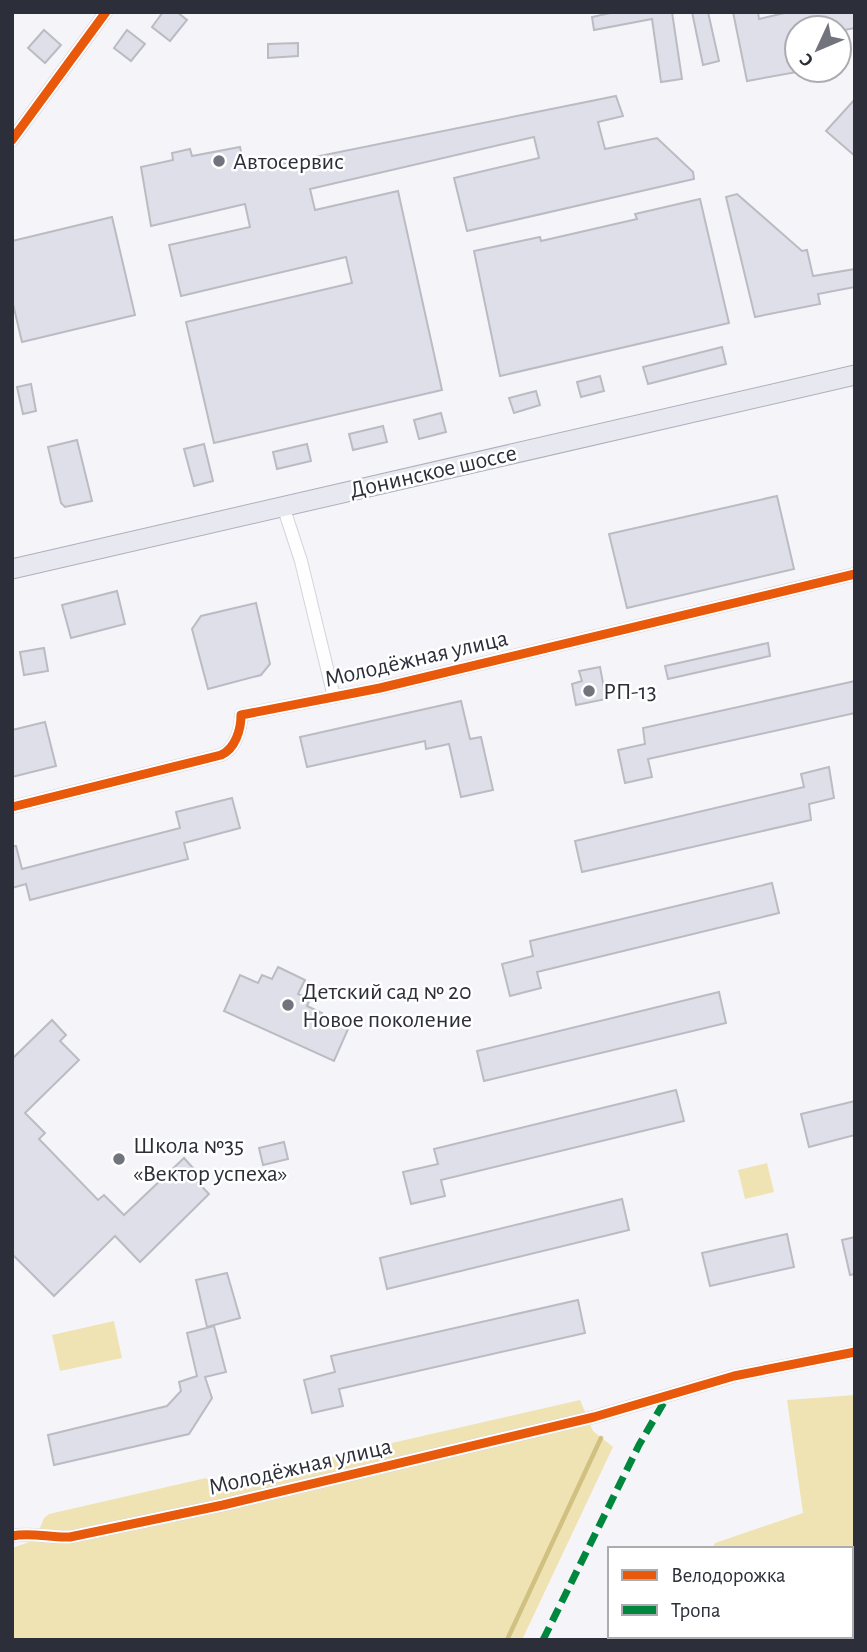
<svg xmlns="http://www.w3.org/2000/svg" width="867" height="1652" viewBox="0 0 867 1652" font-family="'Alegreya Sans',sans-serif">
<style>
.green{fill:#efe3b4}
.lines{fill:none;stroke-linecap:round;stroke-linejoin:round}
.stream{stroke:#d0c081;stroke-width:4.5}
.building{fill:#dedfe8;stroke:#bbbbc3;stroke-width:2}
.street-casing{stroke:#d3d3db;stroke-width:14}
.primary-casing{stroke:#aeafbc;stroke-width:21}
.street{stroke:#fefefe;stroke-width:12}
.primary{stroke:#e8e9f0;stroke-width:19}
.quiet{stroke:#00873e;stroke-width:7;stroke-dasharray:14 7;stroke-linecap:butt}
.cycleway-casing{stroke:#fff;stroke-width:13}
.cycleway{stroke:#e8590c;stroke-width:9}
.poi-dot{fill:#72747d;stroke:#fff;stroke-width:2.5}
.labels{text-anchor:middle;stroke-width:5;stroke-linejoin:round;paint-order:stroke}
.poi-label{font-size:24px;fill:#2c2e3a;stroke:#fff;text-anchor:start}
.street-label{font-size:24px;fill:#2c2e3a;stroke:#fff}
</style>
<rect width="100%" height="100%" fill="#f5f5f9"/>
<g class="green">
<path d="M767,1163l7,29 -29,7 -7,-29z"/>
<path d="M114,1321l8,37 -62,13 -8,-36z"/>
<path d="M855,1395v245h-191l1,-4h186v-87h-139l3,-6 88,-30 -16,-113z"/>
<path d="M580,1400l13,31 20,16 -91,193h-510v-92l23,-8 9,-22 5,-4 157,-36 7,6z"/>
</g>
<g class="lines">
<path class="stream" d="M507,1640l94,-202"/>
</g>
<g class="building">
<path d="M163,12h14l10,8 -17,21 -18,-14z"/>
<path d="M615,12h57l10,67 -21,3 -9,-63 -58,11 -2,-13z"/>
<path d="M692,12h16l11,49 -16,4z"/>
<path d="M733,12h25l1,7 30,-7h66v16l-16,3v-3h-42v12l-4,1 4,31 -50,9z"/>
<path d="M44,30l17,15 -16,18 -17,-15z"/>
<path d="M127,30l18,14 -14,17 -17,-13z"/>
<path d="M298,43v13l-30,2v-14z"/>
<path d="M616,96l7,20 -25,6 7,27 52,-11 36,34 1,7 -227,52 -13,-53 85,-20 -5,-21 -224,52 5,21 83,-19 44,199 -228,53 -28,-121 166,-39 -6,-26 -165,39 -12,-51 81,-18 -5,-23 -94,22 -10,-59 32,-7 -1,-7 18,-4 2,7 48,-9 5,24z"/>
<path d="M855,99v57l-29,-25z"/>
<path d="M737,194l65,57 5,-1 6,26 42,-7v18l-37,7 2,10 -65,13 -29,-120z"/>
<path d="M700,199l29,124 -229,53 -26,-125 66,-14 1,4 96,-22 -2,-5z"/>
<path d="M112,217l23,98 -113,27 -10,-42v-59z"/>
<path d="M722,347l4,17 -78,20 -5,-17z"/>
<path d="M600,376l4,15 -23,6 -4,-15z"/>
<path d="M31,384l5,27 -13,3 -6,-27z"/>
<path d="M536,391l4,14 -26,8 -5,-15z"/>
<path d="M441,413l5,19 -27,7 -5,-19z"/>
<path d="M383,426l4,16 -34,8 -4,-16z"/>
<path d="M77,440l15,61 -27,6 -4,-4 -13,-56z"/>
<path d="M204,444l9,37 -19,5 -10,-37z"/>
<path d="M307,444l4,17 -34,8 -4,-17z"/>
<path d="M777,496l17,73 -167,39 -18,-74z"/>
<path d="M117,591l8,33 -54,14 -9,-33z"/>
<path d="M256,603l14,61 -9,11 -53,14 -16,-60 9,-13z"/>
<path d="M768,643l2,13 -102,23 -3,-13z"/>
<path d="M44,648l4,23 -24,4 -4,-23z"/>
<path d="M600,667l6,32 -30,6 -4,-21 10,-3 -3,-10z"/>
<path d="M855,681v32l-207,46 4,18 -27,6 -7,-33 27,-6 -2,-16z"/>
<path d="M461,701l9,38 11,-2 12,53 -32,7 -12,-53 -23,5 -1,-8 -118,26 -7,-30z"/>
<path d="M45,722l11,44 -44,11v-47z"/>
<path d="M829,767l5,31 -25,6 2,16 -229,52 -7,-31 229,-54 -3,-13z"/>
<path d="M232,798l8,30 -56,15 4,16 -158,41 -4,-16 -14,4v-42h4l6,23 158,-41 -4,-16z"/>
<path d="M772,883l7,30 -242,59 4,16 -31,8 -8,-32 31,-8 -3,-15z"/>
<path d="M278,967l27,13 -7,14 12,5 -3,7 15,7 -1,4 27,12 -14,32 -110,-50 16,-36 18,8 4,-8 10,4z"/>
<path d="M719,992l7,31 -242,58 -7,-30z"/>
<path d="M52,1020l14,15 -6,6 19,19 -54,53 20,20 -6,6 59,61 6,-5 20,20 60,-57 9,10 -5,4 21,22 -69,68 -25,-26 -61,60 -42,-42v-195z"/>
<path d="M676,1090l8,31 -243,59 4,16 -34,8 -8,-32 35,-8 -4,-15z"/>
<path d="M855,1101v34l-46,12 -8,-33z"/>
<path d="M284,1142l4,17 -25,6 -4,-17z"/>
<path d="M622,1199l7,31 -242,59 -7,-31z"/>
<path d="M787,1234l7,33 -84,19 -8,-33z"/>
<path d="M855,1237v37l-5,1 -8,-35z"/>
<path d="M227,1273l13,45 -33,9 -11,-47z"/>
<path d="M578,1300l7,33 -246,56 4,17 -31,7 -8,-33 31,-8 -4,-16z"/>
<path d="M214,1326l12,46 -21,5 7,21 -23,36 -135,31 -6,-30 119,-29 14,-15 -2,-9 18,-6 -10,-43z"/>
</g>
<g class="lines">
<defs>
<g id="street">
<path d="M12,140l94,-128"/>
<path d="M283,506l18,55 33,136"/>
<path d="M12,807l209,-52c14,-6 20,-25 20,-40l139,-27 475,-114"/>
<path d="M12,1536c19,-4 38,2 58,1l153,-32 371,-88 140,-41 121,-24"/>
</g>
<path id="primary" d="M12,569l843,-194"/>
</defs>
<use href="#street" class="street-casing"/>
<use href="#primary" class="primary-casing"/>
<use href="#street" class="street"/>
<use href="#primary" class="primary"/>
<path class="quiet" d="M543,1640l96,-195 28,-48"/>
<defs>
<g id="cycleway">
<path d="M12,140l94,-128"/>
<path d="M12,807l209,-52c14,-6 20,-25 20,-40l139,-27 475,-114"/>
<path d="M12,1536c19,-4 38,2 58,1l153,-32 371,-88 140,-41 121,-24"/>
</g>
</defs>
<use href="#cycleway" class="cycleway-casing"/>
<use href="#cycleway" class="cycleway"/>
</g>
<g class="poi-dot">
<circle cx="219" cy="161" r="7"/>
<circle cx="589" cy="691" r="7"/>
<circle cx="288" cy="1005" r="7"/>
<circle cx="119" cy="1159" r="7"/>
</g>
<g class="labels">
<g class="poi-label">
<text x="233" y="169">Автосервис</text>
<text x="603" y="699">РП-13</text>
<text x="302" y="999">Детский сад № 20<tspan x="302" dy="28">Новое поколение</tspan></text>
<text x="133" y="1153">Школа №35<tspan x="133" dy="28">«Вектор успеха»</tspan></text>
</g>
<g class="street-label">
<text transform="translate(433 471) rotate(-13)" y="8">Донинское шоссе</text>
<text transform="translate(416 658) rotate(-13)" y="8">Молодёжная улица</text>
<text transform="translate(300 1466) rotate(-13)" y="8">Молодёжная улица</text>
</g>
</g>
<rect width="867" height="1652" fill="none" stroke="#2c2e3a" stroke-width="28"/>
<rect x="608" y="1547" width="245" height="91" fill="#ffffff" stroke="#ababb0" stroke-width="2"/>
<rect x="622" y="1570" width="35" height="10" fill="#e8590c" stroke="#ababb0" stroke-width="2"/>
<text x="671" y="1582" font-size="21" fill="#2c2e3a">Велодорожка</text>
<rect x="622" y="1605" width="35" height="10" fill="#00873e" stroke="#ababb0" stroke-width="2"/>
<text x="671" y="1617" font-size="21" fill="#2c2e3a">Тропа</text>
<g transform="translate(818 49) rotate(226)"><circle r="33" fill="#ffffff" stroke="#ababb0" stroke-width="2"/>
<path d="M0-5L12 26L0 18L-12 26Z" fill="#72747d"/>
<text y="-10" font-size="19" font-weight="bold" text-anchor="middle" fill="#2c2e3a">С</text>
</g>
</svg>
